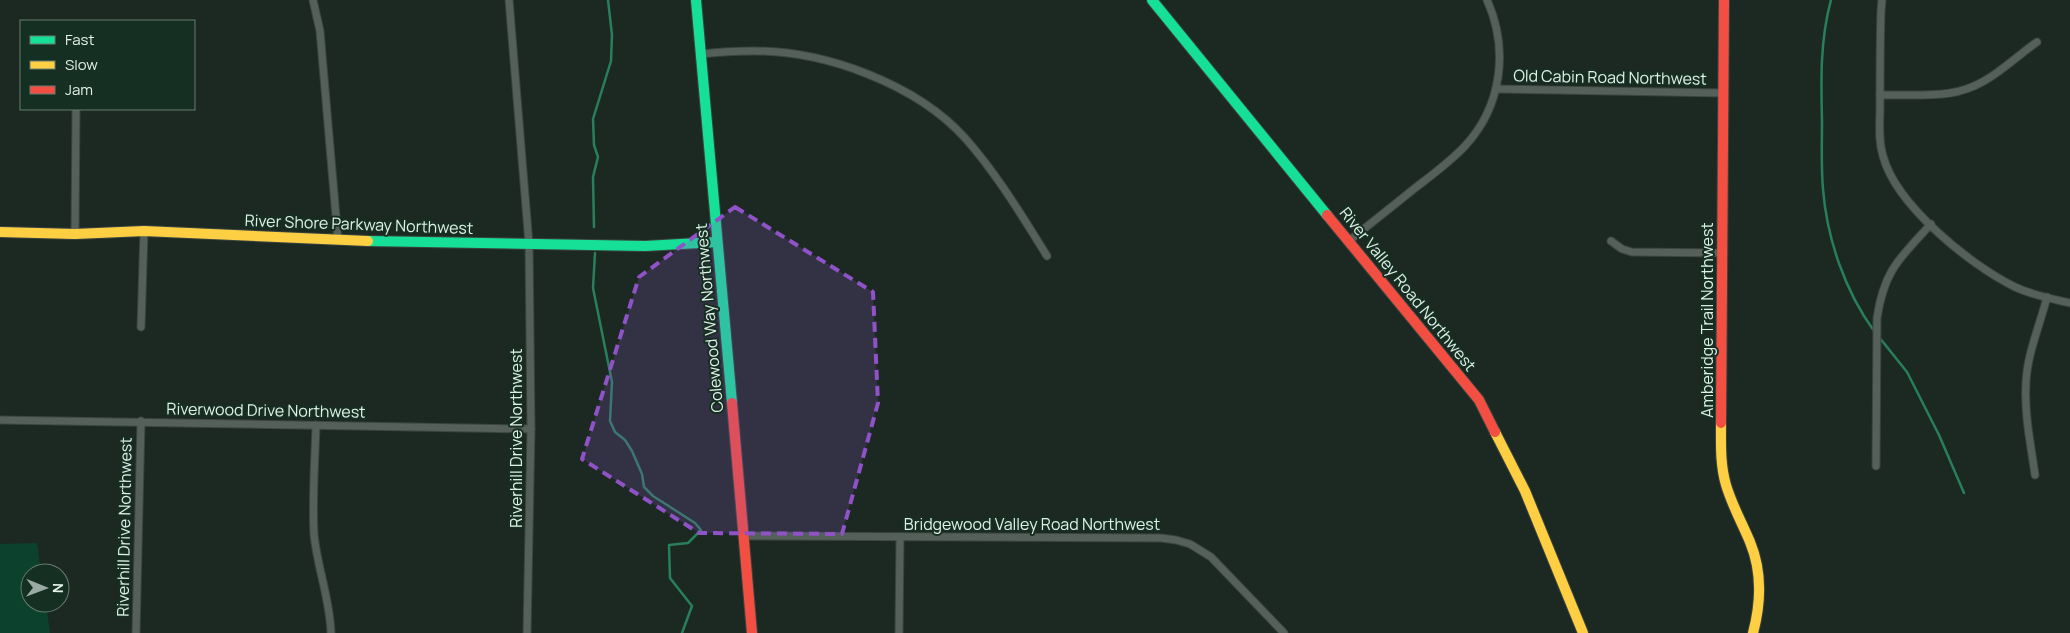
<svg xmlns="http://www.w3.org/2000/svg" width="2070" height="633" viewBox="0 0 2070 633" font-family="Manrope,sans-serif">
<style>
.green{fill:#0b412d}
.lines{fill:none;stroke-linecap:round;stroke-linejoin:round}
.stream{stroke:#287f5b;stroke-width:2.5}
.street-casing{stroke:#3a4540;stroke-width:9}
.fast-casing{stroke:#3a4540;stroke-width:12}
.slow-casing{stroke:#3a4540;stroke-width:12}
.jam-casing{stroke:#3a4540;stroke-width:12}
.street{stroke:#56605a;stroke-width:7}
.fast{stroke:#16e098;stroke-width:10}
.slow{stroke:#ffcf43;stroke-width:10}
.jam{stroke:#f24e42;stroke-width:10}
.marked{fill:#8f53c7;fill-opacity:0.2;stroke:#8f53c7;stroke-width:4;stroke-dasharray:10 6;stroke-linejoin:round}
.labels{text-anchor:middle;stroke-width:4;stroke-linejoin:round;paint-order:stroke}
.street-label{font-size:16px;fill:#e0efe7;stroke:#162f23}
</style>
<rect width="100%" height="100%" fill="#1c2923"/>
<path class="green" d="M37,543l4,30h-11v30h16l4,30h-50v-89z"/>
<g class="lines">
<g class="stream">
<path d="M1831,0c-11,40 -10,80 -9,121 0,23 -1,46 1,68 4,50 22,102 51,142"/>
<path d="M594,227l-1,-50 5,-20 -4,-12 -1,-26 18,-58 1,-26 -4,-35"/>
<path d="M595,253l-2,35 19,94 -2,39 5,11 10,8 7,11 10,23 2,13 9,9 42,27 6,7 -13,13 -19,2 1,33 22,28 -10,27"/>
<path d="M1879,337l28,35 32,63 25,58"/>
</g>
<defs>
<g id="street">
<path d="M313,0l7,31 18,209"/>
<path d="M509,0l20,244 2,185 -4,204"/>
<path d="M1882,0l-1,11c-1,32 -1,63 -1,95 0,17 -2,34 3,50 13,49 87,109 132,131 17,8 37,12 55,16"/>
<path d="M701,54c17,-2 35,-3 53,-3 72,0 162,33 211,87 32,36 57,78 82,118"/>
<path d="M1496,89l227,4"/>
<path d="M1880,95c30,-1 66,4 94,-9 23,-10 43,-30 63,-44"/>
<path d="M75,234l1,-125"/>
<path d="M1349,241c22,-18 44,-35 66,-53 17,-13 35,-26 50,-42 37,-40 44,-97 22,-146"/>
<path d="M1611,241l11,8 10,3 90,1"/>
<path d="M141,327l3,-96"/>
<path d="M0,420l531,9"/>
<path d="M316,425c-1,36 -4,73 -2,109 3,33 16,65 17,99"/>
<path d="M1876,466l1,-148c7,-48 23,-60 54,-94"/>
<path d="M2035,475c-4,-30 -11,-61 -9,-92 1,-29 14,-58 21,-86"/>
<path d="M743,536l418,2 15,2 14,4 21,13 73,76"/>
<path d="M136,633l5,-212"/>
<path d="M899,633l1,-96"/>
</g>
<g id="fast">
<path d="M696,0l36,403"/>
<path d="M1152,0l175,215"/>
<path d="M368,241l277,5 72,-4"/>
</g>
<g id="slow">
<path d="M0,232l75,2 69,-3 224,10"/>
<path d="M1721,423c0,21 -1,41 5,62 6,20 16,38 24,57 12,29 11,61 3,91"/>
<path d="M1495,432l30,59 58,142"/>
</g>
<g id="jam">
<path d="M1327,215l152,185 16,32"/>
<path d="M732,403l20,230"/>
<path d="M1721,423l3,-423"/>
</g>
</defs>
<use href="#street" class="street-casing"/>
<use href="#fast" class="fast-casing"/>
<use href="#slow" class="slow-casing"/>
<use href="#jam" class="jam-casing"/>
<use href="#street" class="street"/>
<use href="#fast" class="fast"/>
<use href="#slow" class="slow"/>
<use href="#jam" class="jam"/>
</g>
<path class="marked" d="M735,207l138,85 5,111 -36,131 -143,-1 -117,-74 57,-182z"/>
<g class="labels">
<g class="street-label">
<text transform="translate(1610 77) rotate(1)" y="6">Old Cabin Road Northwest</text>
<text transform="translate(359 224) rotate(2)" y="6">River Shore Parkway Northwest</text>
<text transform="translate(1408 289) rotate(51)" y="6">River Valley Road Northwest</text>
<text transform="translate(709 318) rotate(-95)" y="6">Colewood Way Northwest</text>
<text transform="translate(1707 320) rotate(-90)" y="6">Amberidge Trail Northwest</text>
<text transform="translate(266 410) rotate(1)" y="6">Riverwood Drive Northwest</text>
<text transform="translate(516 438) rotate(-90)" y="6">Riverhill Drive Northwest</text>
<text x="1032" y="530">Bridgewood Valley Road Northwest</text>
<text transform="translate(124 527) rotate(-89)" y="6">Riverhill Drive Northwest</text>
</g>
</g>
<rect x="20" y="20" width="175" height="90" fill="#162f23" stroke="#677c71"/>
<rect x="30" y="36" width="25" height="8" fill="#16e098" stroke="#677c71"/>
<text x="65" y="45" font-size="15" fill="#e0efe7">Fast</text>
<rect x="30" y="61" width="25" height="8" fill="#ffcf43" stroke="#677c71"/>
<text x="65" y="70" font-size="15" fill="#e0efe7">Slow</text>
<rect x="30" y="86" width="25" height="8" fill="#f24e42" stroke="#677c71"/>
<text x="65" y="95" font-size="15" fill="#e0efe7">Jam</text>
<g transform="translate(45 588) rotate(91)"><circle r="24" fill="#162f23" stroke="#677c71"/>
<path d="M0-4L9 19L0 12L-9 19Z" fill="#9baaa2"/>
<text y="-8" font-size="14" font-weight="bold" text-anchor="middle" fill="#e0efe7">N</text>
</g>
</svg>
